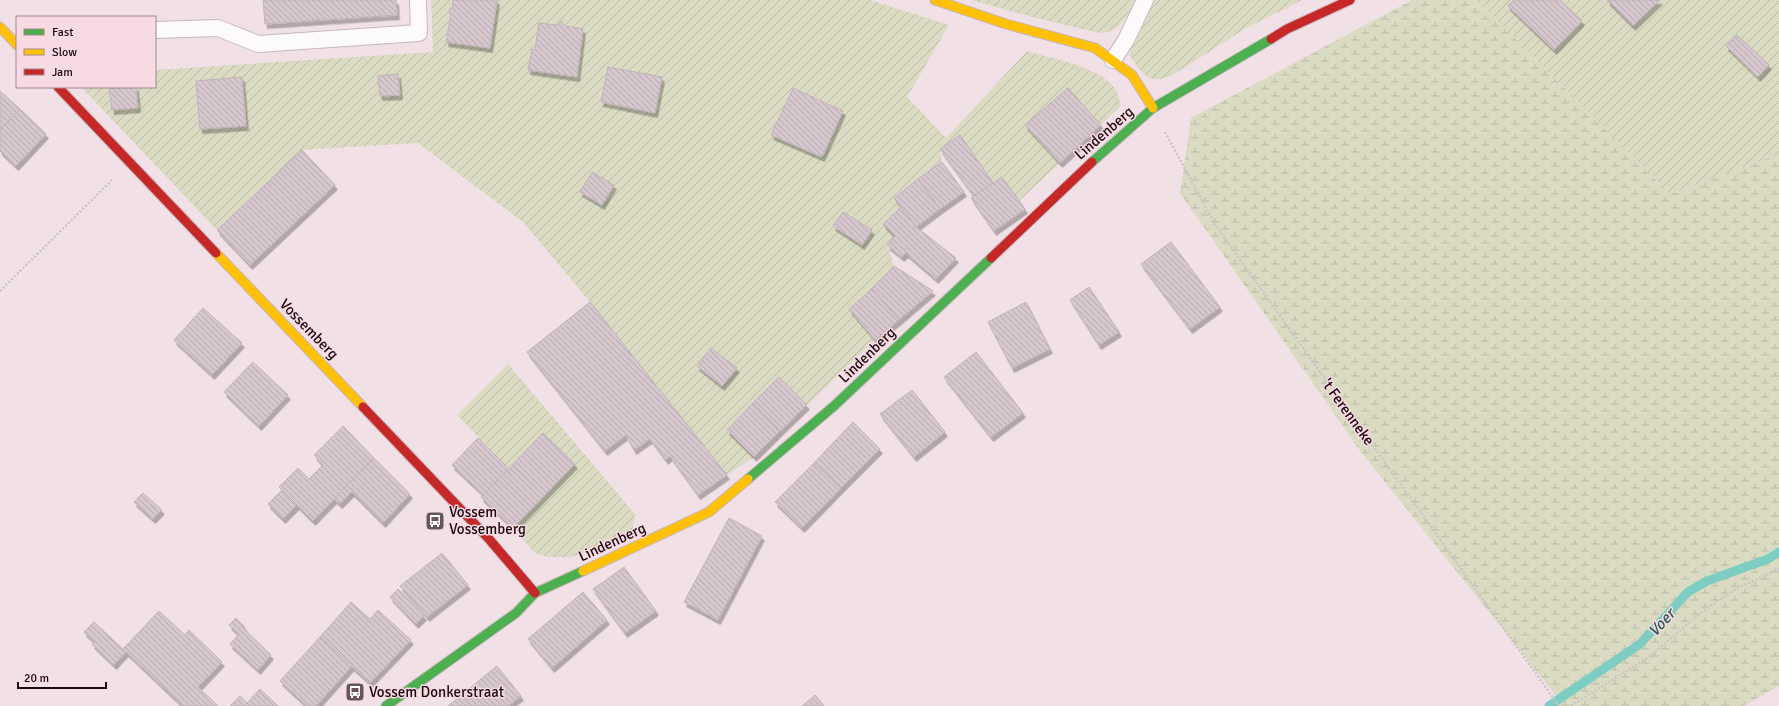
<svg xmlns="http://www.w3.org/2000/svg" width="1779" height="706" viewBox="0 0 1779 706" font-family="Signika,sans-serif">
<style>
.wetland{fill:url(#wetland-marsh)}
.garden{fill:url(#garden-furrows)}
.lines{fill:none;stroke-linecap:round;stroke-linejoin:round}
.stream{stroke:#7ecdc2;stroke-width:9}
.building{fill:url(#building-back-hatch);stroke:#c1b3b9;filter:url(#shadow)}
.lane-casing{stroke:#c7b7bc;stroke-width:18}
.fast-casing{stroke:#c7b7bc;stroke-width:11}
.slow-casing{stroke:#c7b7bc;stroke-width:11}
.jam-casing{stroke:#c7b7bc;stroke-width:11}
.path{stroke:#cbc4c6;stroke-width:2.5;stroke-dasharray:2 2;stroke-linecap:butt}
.lane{stroke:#fdfafb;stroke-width:16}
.fast{stroke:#4caf50;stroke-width:9}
.slow{stroke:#ffc107;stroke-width:9}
.jam{stroke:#c62828;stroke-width:9}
.labels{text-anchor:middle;stroke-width:3;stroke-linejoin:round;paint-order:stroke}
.street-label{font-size:15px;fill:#1b0b10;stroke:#f8dae2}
.poi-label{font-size:15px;fill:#1b0b10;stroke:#f8dae2;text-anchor:start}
.water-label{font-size:16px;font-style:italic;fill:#295c53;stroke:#f8dae2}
</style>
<defs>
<pattern id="wetland-marsh" width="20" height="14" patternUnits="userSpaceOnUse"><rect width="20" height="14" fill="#dadbc2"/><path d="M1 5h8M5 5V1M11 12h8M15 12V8" fill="none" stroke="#babba6"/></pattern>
<pattern id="garden-furrows" width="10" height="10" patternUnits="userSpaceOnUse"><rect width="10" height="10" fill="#dadbc2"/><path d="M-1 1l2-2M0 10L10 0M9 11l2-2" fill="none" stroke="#babba6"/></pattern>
<pattern id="building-back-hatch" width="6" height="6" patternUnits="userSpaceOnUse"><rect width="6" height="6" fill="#d6c6cd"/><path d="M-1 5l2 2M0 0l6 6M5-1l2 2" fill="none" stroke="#b7a9af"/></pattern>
<filter id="shadow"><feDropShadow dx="2.5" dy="4.5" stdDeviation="0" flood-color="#0004"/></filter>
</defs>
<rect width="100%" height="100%" fill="#f1e1e6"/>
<path class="wetland" d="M1412,0h65l193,194 109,-40v532l-36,20h-196l10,-9 -196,-245 -181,-259 11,-75z"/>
<g class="garden">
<path d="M431,0h439l79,25 -42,72 39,41 81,-87c28,9 96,18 93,56l-101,94 -17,-24 -9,6 -33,-48 -20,14 2,13 -48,35 7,10 -18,17 12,12 -8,9 7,21 -22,23 -23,20 26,31 -68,65 -28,-28 -52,53 27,27 -27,18 -137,-173 -67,-80 -105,-79 -116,7 -85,80 -136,-143h74v-17l278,-18z"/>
<path d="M971,0h164c-8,17 -15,32 -35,33l-64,-15z"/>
<path d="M1155,0h147l-57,29 -74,47c-23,10 -29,-4 -42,-21z"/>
<path d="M1477,0h302v154l-109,40z"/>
<path d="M508,364l127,150c-1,14 -4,21 -16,29l-48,14h-23l-13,-4 -22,-25 -4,-59 -52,-54z"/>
</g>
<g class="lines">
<path class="stream" d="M1549,706l91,-62 48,-52 19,-11 61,-22 11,-7"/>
</g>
<g class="building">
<path d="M263,0h133l1,15 -132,9z"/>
<path d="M453,0h44l-7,48 -44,-6 5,-29h-2l1,-5h2z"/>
<path d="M1514,0h46l22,21 -28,29 -46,-44z"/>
<path d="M1607,0h53l-27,26z"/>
<path d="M561,21l4,5 18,3 -6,48 -49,-7 4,-21 3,1 4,-27 18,2z"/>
<path d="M1737,35l32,30 -11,12 -32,-31z"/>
<path d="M608,67l54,10 -7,36 -54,-11z"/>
<path d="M398,74l2,21 -20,1 -2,-20z"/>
<path d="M242,77l4,49 -46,3 -4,-48z"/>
<path d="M136,87l2,21 -26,2 -3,-22z"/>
<path d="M793,88l50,23 -21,46 -51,-22z"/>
<path d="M1068,88l33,37 -41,38 -35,-38z"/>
<path d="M0,91l20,18 -20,21z"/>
<path d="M20,109l26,25 -30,32 -16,-15v-21z"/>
<path d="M960,135l33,48 -19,13 -34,-47z"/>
<path d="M302,150l33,35 -85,80 -33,-35z"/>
<path d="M942,162l22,30 -24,17 -22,-30z"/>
<path d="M592,172l22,13 -12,20 -22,-13z"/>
<path d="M1002,177l23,32 -31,22 -23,-33z"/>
<path d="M918,179l22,30 -24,18 -22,-29z"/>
<path d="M901,207l15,20 40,31 -20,21 -30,-26 -4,4 -15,-12 8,-9 -12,-12z"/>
<path d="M843,212l29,18 -10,15 -29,-19z"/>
<path d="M1171,242l49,65 -30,22 -49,-65z"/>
<path d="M894,266l39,25 -34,29 -27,-31z"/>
<path d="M1089,287l30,45 -20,13 -29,-45z"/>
<path d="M872,289l27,31 -24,20 -26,-31z"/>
<path d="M590,302l137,173 -29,20 -28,-39 -4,4 -16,-21 -16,11 -8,-15 -21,16 -78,-99z"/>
<path d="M1026,302l24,47 -38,19 -24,-46z"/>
<path d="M203,308l39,35 -30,32 -38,-35z"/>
<path d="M711,348l26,20 -15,18 -25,-20z"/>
<path d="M976,352l47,61 -32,24 -47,-60z"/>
<path d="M253,362l35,33 -29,31 -35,-34z"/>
<path d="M779,377l28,28 -27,26 -27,-28z"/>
<path d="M912,390l33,42 -31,25 -34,-43z"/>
<path d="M753,403l27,28 -26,26 -27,-27z"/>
<path d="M853,422l27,27 -39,39 -27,-25z"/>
<path d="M343,426l31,32 -61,63 -34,-34 19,-19 11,11 14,-14 -9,-10z"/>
<path d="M543,433l32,31 -31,32 -32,-31z"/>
<path d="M478,438l31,31 -25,26 -32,-30z"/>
<path d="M374,458l36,36 -27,29 -31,-31 -12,12 -6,-5z"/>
<path d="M814,463l27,25 -39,40 -27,-26z"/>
<path d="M512,465l32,31 -31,32 -32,-31z"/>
<path d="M282,490l15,15 -14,14 -15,-15z"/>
<path d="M143,493l19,17 -9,9 -19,-17z"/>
<path d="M729,518l33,18 -44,84 -34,-18z"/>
<path d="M442,553l26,32 -41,32 -27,-31z"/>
<path d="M624,567l32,44 -31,22 -32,-44z"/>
<path d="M398,589l26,27 -8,8 -26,-27z"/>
<path d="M583,592l24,28 -55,48 -24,-29z"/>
<path d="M351,602l19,17 8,-9 33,30 -41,43 -50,-46z"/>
<path d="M159,611l26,24 4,-5 33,32 -24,25 20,19h-35l-60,-57z"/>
<path d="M236,618l9,9 -1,2 27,26 -13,15 -28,-26 9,-10 -10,-9z"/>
<path d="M94,622l32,30 -12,13 -22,-21 3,-2 -11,-10z"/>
<path d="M320,637l32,29 -36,40h-9l-27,-25z"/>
<path d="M497,666l24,30 -13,10h-60z"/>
<path d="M260,689l18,17h-48l10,-10 7,7z"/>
<path d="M815,695l9,11h-22z"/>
</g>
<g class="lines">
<defs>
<g id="lane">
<path d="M155,30l63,-2 40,16 161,-11 -1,-33"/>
<path d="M1113,60l13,-20 19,-40"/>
</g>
<g id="fast">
<path d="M1092,162l61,-54 118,-69"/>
<path d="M748,479l86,-73 157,-148"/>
<path d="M386,706l130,-93 19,-20 48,-22"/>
</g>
<g id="slow">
<path d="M935,0l71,24 89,24 37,27 21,33"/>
<path d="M0,27l17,18"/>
<path d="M216,253l147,154"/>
<path d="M583,571l126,-59 39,-33"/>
</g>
<g id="jam">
<path d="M1271,39l16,-10 63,-29"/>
<path d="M58,87l158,166"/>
<path d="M991,258l101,-96"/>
<path d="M363,407l126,132 46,54"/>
</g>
</defs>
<use href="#lane" class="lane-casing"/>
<use href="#fast" class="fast-casing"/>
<use href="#slow" class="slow-casing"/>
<use href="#jam" class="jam-casing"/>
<g class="path">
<path d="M1165,132l51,94 343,480"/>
<path d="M0,291l112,-111"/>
<path d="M1571,706l79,-50 53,-45 33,-22 43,-20"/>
</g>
<use href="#lane" class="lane"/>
<use href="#fast" class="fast"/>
<use href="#slow" class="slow"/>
<use href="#jam" class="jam"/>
</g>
<defs>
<symbol id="bus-square" viewBox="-11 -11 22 22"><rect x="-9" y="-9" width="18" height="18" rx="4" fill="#66565b" stroke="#f8dae2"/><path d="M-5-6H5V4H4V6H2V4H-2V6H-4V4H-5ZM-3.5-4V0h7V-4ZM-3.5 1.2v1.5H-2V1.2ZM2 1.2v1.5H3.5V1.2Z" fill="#fff"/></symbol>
</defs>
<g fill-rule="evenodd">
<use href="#bus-square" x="424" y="510" width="22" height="22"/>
<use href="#bus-square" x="344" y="681" width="22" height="22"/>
</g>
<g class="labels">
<g class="street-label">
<text transform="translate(1104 133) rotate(-41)" y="5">Lindenberg</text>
<text transform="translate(309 329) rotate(46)" y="5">Vossemberg</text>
<text transform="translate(867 355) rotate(-44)" y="5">Lindenberg</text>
<text transform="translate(1348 412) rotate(54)" y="5">'t Ferenneke</text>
<text transform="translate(612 542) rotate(-25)" y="5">Lindenberg</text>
</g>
<g class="poi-label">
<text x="449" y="517">Vossem<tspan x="449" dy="17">Vossemberg</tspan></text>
<text x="369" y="697">Vossem Donkerstraat</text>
</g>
<g class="water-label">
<text transform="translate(1661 622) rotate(-48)" y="6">Voer</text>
</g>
</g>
<rect x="16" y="16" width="140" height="72" fill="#f8dae2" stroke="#a0878e"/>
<rect x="24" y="29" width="20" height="6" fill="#4caf50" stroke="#a0878e"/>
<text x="52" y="36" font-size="12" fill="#1b0b10">Fast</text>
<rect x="24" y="49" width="20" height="6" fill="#ffc107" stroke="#a0878e"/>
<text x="52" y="56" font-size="12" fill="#1b0b10">Slow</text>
<rect x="24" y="69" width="20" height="6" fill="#c62828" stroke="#a0878e"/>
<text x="52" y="76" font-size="12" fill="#1b0b10">Jam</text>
<path d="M18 682v6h88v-6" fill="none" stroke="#1b0b10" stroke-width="2"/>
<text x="24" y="682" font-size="12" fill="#1b0b10" stroke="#f8dae2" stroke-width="3" paint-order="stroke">20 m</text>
</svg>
